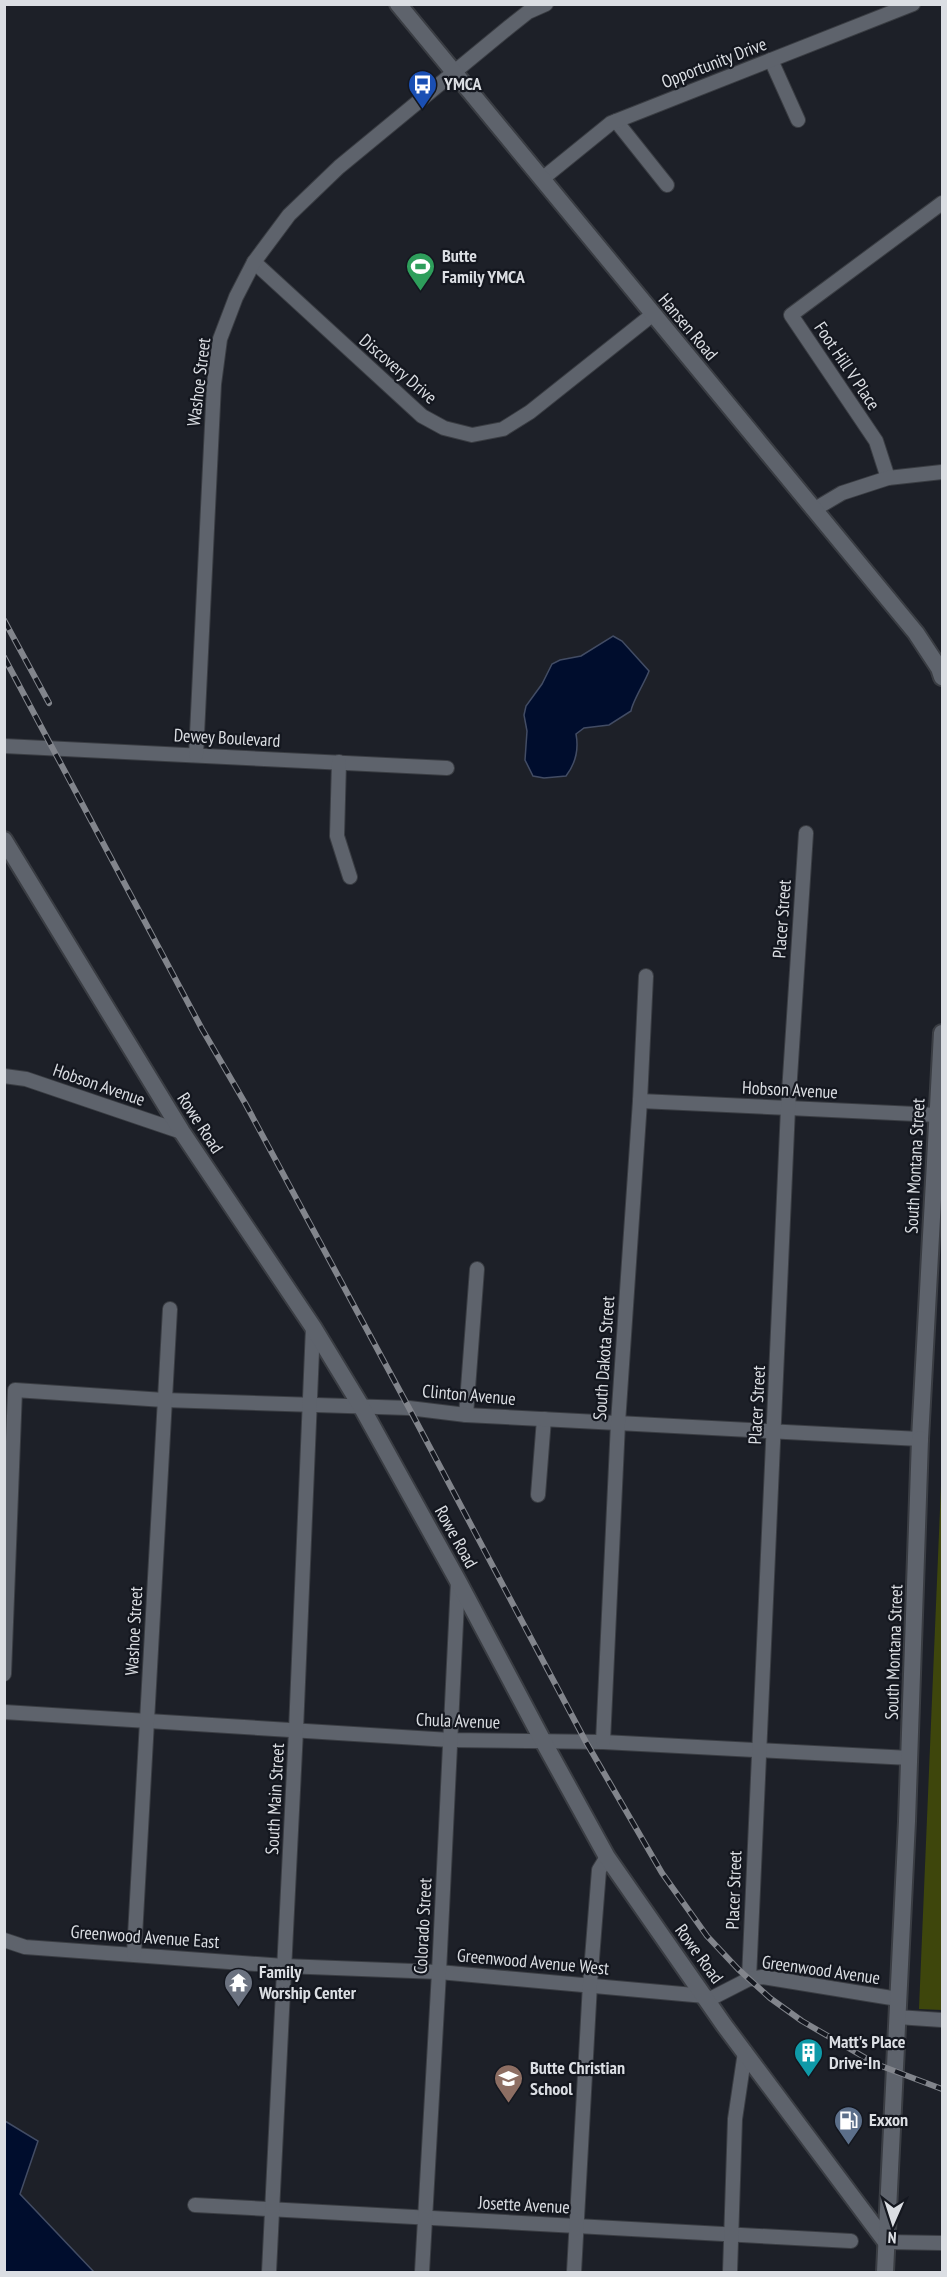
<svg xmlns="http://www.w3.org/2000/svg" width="947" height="2277" viewBox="0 0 947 2277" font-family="'PT Sans Narrow',sans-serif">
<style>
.green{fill:#3e460c}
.water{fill:#000d2d;stroke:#424c64;stroke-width:1.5}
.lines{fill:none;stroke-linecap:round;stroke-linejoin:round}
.minor-casing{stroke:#3a3d43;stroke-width:16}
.tertiary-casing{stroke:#3a3d43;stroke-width:20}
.secondary-casing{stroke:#3a3d43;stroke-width:20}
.minor{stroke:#5e636c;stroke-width:14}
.tertiary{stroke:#5e636c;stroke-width:16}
.secondary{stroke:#5e636c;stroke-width:16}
.rail-casing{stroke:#82858c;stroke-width:6}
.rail{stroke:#14171f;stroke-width:4;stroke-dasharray:11;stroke-linecap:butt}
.labels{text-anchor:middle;stroke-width:4.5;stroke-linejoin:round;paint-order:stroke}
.street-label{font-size:18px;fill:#dbdee3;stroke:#14171f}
.poi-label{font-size:18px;font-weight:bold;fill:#dbdee3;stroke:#14171f;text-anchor:start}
</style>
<rect width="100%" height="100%" fill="#1d2028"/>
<path class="green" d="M942,1462v548l-23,-1z"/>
<g class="water">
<path d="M613,636l9,5 27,30c-4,11 -17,31 -18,40l-22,14 -25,3 -8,6c3,16 0,29 -10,42l-22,2 -11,-2 -8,-16 2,-29 -3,-16 2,-9 16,-22 10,-20 8,-4 21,-4z"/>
<path d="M5,2121l33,20 -18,53 74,78h-89z"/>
</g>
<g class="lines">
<defs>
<g id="minor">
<path d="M771,60l27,60"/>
<path d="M616,121l51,64"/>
<path d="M542,179l69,-56 302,-119"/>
<path d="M254,262l168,154 22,12 28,7 31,-6 27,-17 122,-97"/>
<path d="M888,478l-12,-37 -85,-126 151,-112"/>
<path d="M815,509l27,-16 46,-15 54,-6"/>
<path d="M4,746l443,22"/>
<path d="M196,755l18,-371 6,-45 16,-42 18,-35 35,-47 50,-48 170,-140 19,-15 18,-8"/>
<path d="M339,762l-2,74 13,41"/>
<path d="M4,1076l22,3 156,53"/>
<path d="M640,1101l297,14"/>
<path d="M466,1415l11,-146"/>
<path d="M538,1495l6,-76"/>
<path d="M4,1674l11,-284 149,10 245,8 57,7 454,24"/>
<path d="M4,1712l446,28 153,2 307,16"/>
<path d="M603,1742l15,-319 22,-322 6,-125"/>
<path d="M4,1940l21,7 259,19 155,6 266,24"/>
<path d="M134,1954l36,-645"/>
<path d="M749,1979l39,-871 18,-275"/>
<path d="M708,2000l41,-21 13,-2 136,22"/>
<path d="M897,2017l45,3"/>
<path d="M195,2205l656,36"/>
<path d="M886,2242l56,1"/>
<path d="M269,2272l27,-542 17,-403"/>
<path d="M422,2272l17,-300 19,-391"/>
<path d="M574,2272l16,-288 9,-114 8,-13"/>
<path d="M730,2272l5,-153 10,-67"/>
</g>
<g id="tertiary">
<path d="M398,4l518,629 23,35 3,9"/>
<path d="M920,1439l22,-406"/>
</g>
<g id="secondary">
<path d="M4,840l178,292 131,195 48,79 97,175 85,160 64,116 117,168 162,217"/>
<path d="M885,2272l22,-451 13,-382"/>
</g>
</defs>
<use href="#minor" class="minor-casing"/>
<use href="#tertiary" class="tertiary-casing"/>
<use href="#secondary" class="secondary-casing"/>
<use href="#minor" class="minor"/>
<use href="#tertiary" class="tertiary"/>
<use href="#secondary" class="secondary"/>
<defs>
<g id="rail">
<path d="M4,620l45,83"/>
<path d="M4,657l198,372 43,74 164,305 177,334 76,131 45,63 31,33 32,29 32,23 74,43 66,25"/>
</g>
</defs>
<use href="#rail" class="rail-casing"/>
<use href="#rail" class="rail"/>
</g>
<defs>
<symbol id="bus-pin" viewBox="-11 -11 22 30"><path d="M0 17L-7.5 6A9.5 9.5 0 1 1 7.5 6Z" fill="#1a4fb4" stroke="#14171f"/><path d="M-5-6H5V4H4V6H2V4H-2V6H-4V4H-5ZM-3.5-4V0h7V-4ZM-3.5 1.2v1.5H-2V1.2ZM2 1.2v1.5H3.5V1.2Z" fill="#fff"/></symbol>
<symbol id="stadium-pin" viewBox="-11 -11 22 30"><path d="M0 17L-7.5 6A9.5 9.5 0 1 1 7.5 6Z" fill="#2e9e5b" stroke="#14171f"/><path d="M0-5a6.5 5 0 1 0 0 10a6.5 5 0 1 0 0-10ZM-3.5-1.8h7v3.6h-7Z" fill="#fff"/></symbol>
<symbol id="temple-pin" viewBox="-11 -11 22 30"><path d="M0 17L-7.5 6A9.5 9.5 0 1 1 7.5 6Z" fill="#6b7280" stroke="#14171f"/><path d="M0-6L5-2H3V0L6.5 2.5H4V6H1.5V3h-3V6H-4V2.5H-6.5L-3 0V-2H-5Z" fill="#fff"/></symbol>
<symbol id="building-pin" viewBox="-11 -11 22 30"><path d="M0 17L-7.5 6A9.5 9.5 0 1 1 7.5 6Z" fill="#0f9aa8" stroke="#14171f"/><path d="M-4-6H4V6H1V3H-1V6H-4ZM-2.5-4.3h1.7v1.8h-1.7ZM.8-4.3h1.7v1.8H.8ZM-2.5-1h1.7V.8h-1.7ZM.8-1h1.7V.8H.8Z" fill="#fff"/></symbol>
<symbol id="school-pin" viewBox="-11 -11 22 30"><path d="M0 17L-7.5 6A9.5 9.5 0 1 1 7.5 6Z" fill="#8d6e63" stroke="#14171f"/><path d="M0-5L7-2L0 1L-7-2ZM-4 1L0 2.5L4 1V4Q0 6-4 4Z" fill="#fff"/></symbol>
<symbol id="fuel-pin" viewBox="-11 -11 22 30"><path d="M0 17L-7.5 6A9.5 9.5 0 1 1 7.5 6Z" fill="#5c6f8a" stroke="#14171f"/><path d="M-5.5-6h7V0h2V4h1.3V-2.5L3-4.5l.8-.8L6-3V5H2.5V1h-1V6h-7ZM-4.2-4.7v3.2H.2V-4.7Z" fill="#fff"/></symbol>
</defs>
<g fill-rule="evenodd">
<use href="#bus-pin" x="406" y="68" width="33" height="45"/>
<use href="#stadium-pin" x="404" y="250" width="33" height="45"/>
<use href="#temple-pin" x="222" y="1966" width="33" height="45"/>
<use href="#building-pin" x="792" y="2036" width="33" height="45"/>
<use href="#school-pin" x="492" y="2062" width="33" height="45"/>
<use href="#fuel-pin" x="832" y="2104" width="33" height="45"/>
</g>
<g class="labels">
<g class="street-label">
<text transform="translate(714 63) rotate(-21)" y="6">Opportunity Drive</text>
<text transform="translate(688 327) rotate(50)" y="6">Hansen Road</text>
<text transform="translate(847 366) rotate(56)" y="6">Foot Hill V Place</text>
<text transform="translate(398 369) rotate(41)" y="6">Discovery Drive</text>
<text transform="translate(199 382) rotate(-83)" y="6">Washoe Street</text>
<text transform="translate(227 738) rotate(3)" y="6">Dewey Boulevard</text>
<text transform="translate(782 919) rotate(-86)" y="6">Placer Street</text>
<text transform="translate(99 1085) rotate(19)" y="6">Hobson Avenue</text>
<text transform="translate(790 1090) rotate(3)" y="6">Hobson Avenue</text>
<text transform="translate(200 1123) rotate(57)" y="6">Rowe Road</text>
<text transform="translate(915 1166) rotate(-87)" y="6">South Montana Street</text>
<text transform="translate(604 1358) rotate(-86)" y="6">South Dakota Street</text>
<text transform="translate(469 1395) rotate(5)" y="6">Clinton Avenue</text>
<text transform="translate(757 1405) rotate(-87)" y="6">Placer Street</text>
<text transform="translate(456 1537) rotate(61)" y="6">Rowe Road</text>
<text transform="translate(134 1631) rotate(-87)" y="6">Washoe Street</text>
<text transform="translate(894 1652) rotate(-88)" y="6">South Montana Street</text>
<text transform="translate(458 1721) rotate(2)" y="6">Chula Avenue</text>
<text transform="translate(275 1799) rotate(-87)" y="6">South Main Street</text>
<text transform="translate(734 1890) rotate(-88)" y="6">Placer Street</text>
<text transform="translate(423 1926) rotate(-87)" y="6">Colorado Street</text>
<text transform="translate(145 1937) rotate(4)" y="6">Greenwood Avenue East</text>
<text transform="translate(699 1954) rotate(54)" y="6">Rowe Road</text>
<text transform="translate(533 1962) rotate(5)" y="6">Greenwood Avenue West</text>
<text transform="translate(821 1970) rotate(8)" y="6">Greenwood Avenue</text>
<text transform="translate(524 2205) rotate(3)" y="6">Josette Avenue</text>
</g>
<g class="poi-label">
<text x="444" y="90">YMCA</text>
<text x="442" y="262">Butte<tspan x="442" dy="21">Family YMCA</tspan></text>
<text x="259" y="1978">Family<tspan x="259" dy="21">Worship Center</tspan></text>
<text x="829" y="2048">Matt's Place<tspan x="829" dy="21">Drive-In</tspan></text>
<text x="530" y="2074">Butte Christian<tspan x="530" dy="21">School</tspan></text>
<text x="869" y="2126">Exxon</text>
</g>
</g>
<rect width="947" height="2277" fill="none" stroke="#dbdee3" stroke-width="12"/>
<g transform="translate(893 2223) rotate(183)" stroke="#14171f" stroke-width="4.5" paint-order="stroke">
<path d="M0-4.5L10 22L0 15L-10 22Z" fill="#dbdee3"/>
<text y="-9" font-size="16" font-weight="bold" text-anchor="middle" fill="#dbdee3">N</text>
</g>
</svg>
